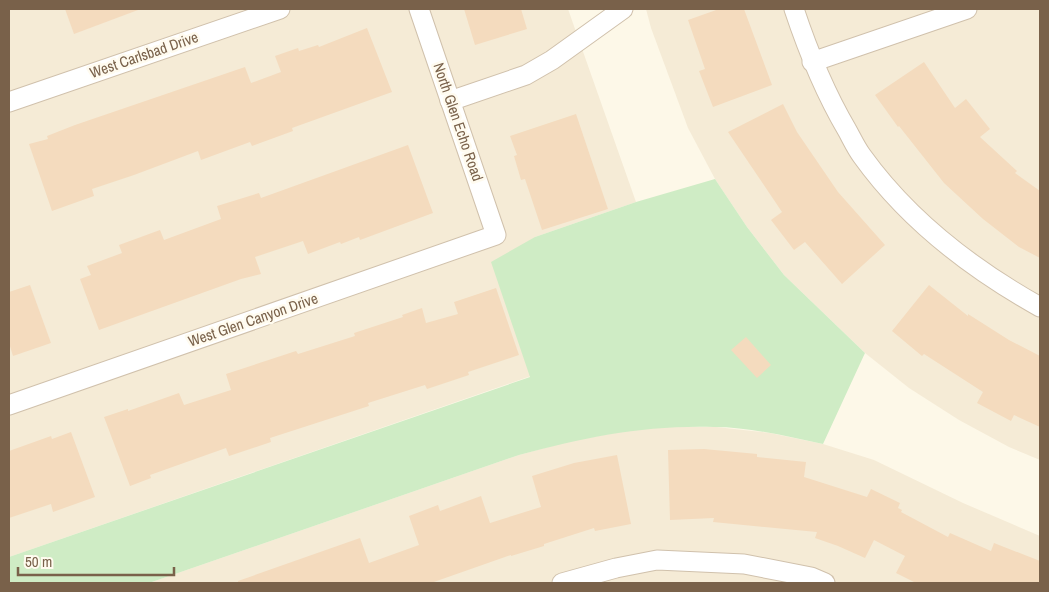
<svg xmlns="http://www.w3.org/2000/svg" width="1049" height="592" viewBox="0 0 1049 592" font-family="'Archivo Narrow',sans-serif">
<style>
.residential{fill:#f5ebd6}
.green{fill:#cfecc5}
.building{fill:#f4dbbe}
.lines{fill:none;stroke-linecap:round;stroke-linejoin:round}
.street-casing{stroke:#d0c1ac;stroke-width:21}
.street{stroke:#fff;stroke-width:19}
.labels{text-anchor:middle;stroke-width:5;stroke-linejoin:round;paint-order:stroke}
.street-label{font-size:15px;fill:#79614a;stroke:#fffbef}
</style>
<rect width="100%" height="100%" fill="#fdf8e8"/>
<g class="residential">
<path d="M9,9h559l68,193 -101,35 -4,139 -522,181z"/>
<path d="M646,9h394v451l-31,-13 -50,-27 -50,-32 -44,-35 -81,-78 -37,-48 -32,-48 -27,-51 -37,-100z"/>
<path d="M660,427h56l54,6 53,11 51,16 89,43 77,33v47h-891l370,-128 51,-14 55,-10z"/>
</g>
<path class="green" d="M715,179l32,48 37,48 81,78 -42,91c-35,-7 -72,-17 -109,-17 -69,-2 -128,10 -195,28l-370,128h-140v-26l521,-180 -39,-115 44,-25 101,-35z"/>
<g class="building">
<path d="M65,9h72l1,1 -64,24z"/>
<path d="M464,9h57l6,20 -52,16z"/>
<path d="M719,9h25l28,76 -59,22 -14,-36 6,-2 -17,-49z"/>
<path d="M367,28l25,64 -100,36 1,3 -41,15 -2,-4 -49,18 -3,-9 -64,24 -42,14 2,7 -42,15 -23,-67 19,-5 -1,-3 28,-11 170,-58 6,16 30,-11 -6,-16 23,-8 1,3 19,-6 1,2z"/>
<path d="M924,62l31,46 11,-9 24,30 -10,8 37,34 -2,2 25,18v67l-21,-11 -36,-28 -39,-36 -45,-57 -1,1 -23,-32z"/>
<path d="M783,104l14,28 41,60 47,53 -43,39 -37,-42 -11,8 -23,-30 11,-8 -54,-80z"/>
<path d="M576,114l32,95 -66,21 -17,-51 -4,1 -7,-24 3,-1 -7,-19z"/>
<path d="M408,145l25,68 -73,27 -1,-3 -18,7 -1,-2 -32,12 -5,-13 -48,16 6,17 -20,5 -142,51 -19,-51 11,-4 -4,-9 35,-13 -3,-8 41,-15 4,10 57,-21 -4,-13 42,-13 2,5z"/>
<path d="M30,285l21,58 -38,13 -4,-13v-51z"/>
<path d="M929,285l39,31v-2l41,26 31,16v71l-26,-12 -3,6 -34,-18 6,-11 -59,-38 -2,2 -30,-25z"/>
<path d="M496,288l23,67 -51,17 1,3 -42,14 -2,-4 -57,18 1,3 -99,32 1,4 -42,14 -3,-8 -76,27 1,3 -21,8 -26,-69 24,-8v2l51,-18 5,12 47,-15 -5,-16 70,-23 2,3 57,-18 -1,-3 49,-16 -1,-2 20,-7 4,15 32,-9 -4,-12z"/>
<path d="M746,337l25,28 -14,13 -26,-28z"/>
<path d="M71,432l24,65 -42,15 -2,-8 -42,14v-67l42,-15 1,3z"/>
<path d="M704,449l53,5v3l49,5 -2,15 63,20 4,-8 29,14 -2,5 4,2 -1,2 47,25 2,-4 41,18 3,-8 46,18v22h-124l-20,-10 9,-17 -31,-16 -9,18 -27,-12 -23,-8 2,-6 -104,-10 1,-4 -44,2 -2,-70z"/>
<path d="M617,455l14,69 -36,7 -1,-3 -50,16v2l-33,10v-1l-80,28h-193v-2l122,-43 9,25 50,-18 -10,-29 29,-11 2,6 41,-15 9,27 51,-16 -9,-31 42,-13z"/>
</g>
<g class="lines">
<defs>
<g id="street">
<path d="M794,9c14,42 30,82 53,121 5,9 9,18 15,26 46,64 110,113 178,151"/>
<path d="M812,62l155,-53"/>
<path d="M450,101l76,-26 26,-15 71,-51"/>
<path d="M9,102l271,-93"/>
<path d="M9,405l487,-170 -77,-226"/>
<path d="M562,583l54,-15 41,-8 87,4 67,13 14,6"/>
</g>
</defs>
<use href="#street" class="street-casing"/>
<use href="#street" class="street"/>
</g>
<g class="labels">
<g class="street-label">
<text transform="translate(144 55) rotate(-19)" y="5">West Carlsbad Drive</text>
<text transform="translate(458 122) rotate(71)" y="5">North Glen Echo Road</text>
<text transform="translate(253 320) rotate(-19)" y="5">West Glen Canyon Drive</text>
</g>
</g>
<rect width="1049" height="592" fill="none" stroke="#79614a" stroke-width="20"/>
<path d="M18 567v8h156v-8" fill="none" stroke="#79614a" stroke-width="2.5"/>
<text x="25" y="567" font-size="15" fill="#79614a" stroke="#fffbef" stroke-width="4" paint-order="stroke">50 m</text>
</svg>
